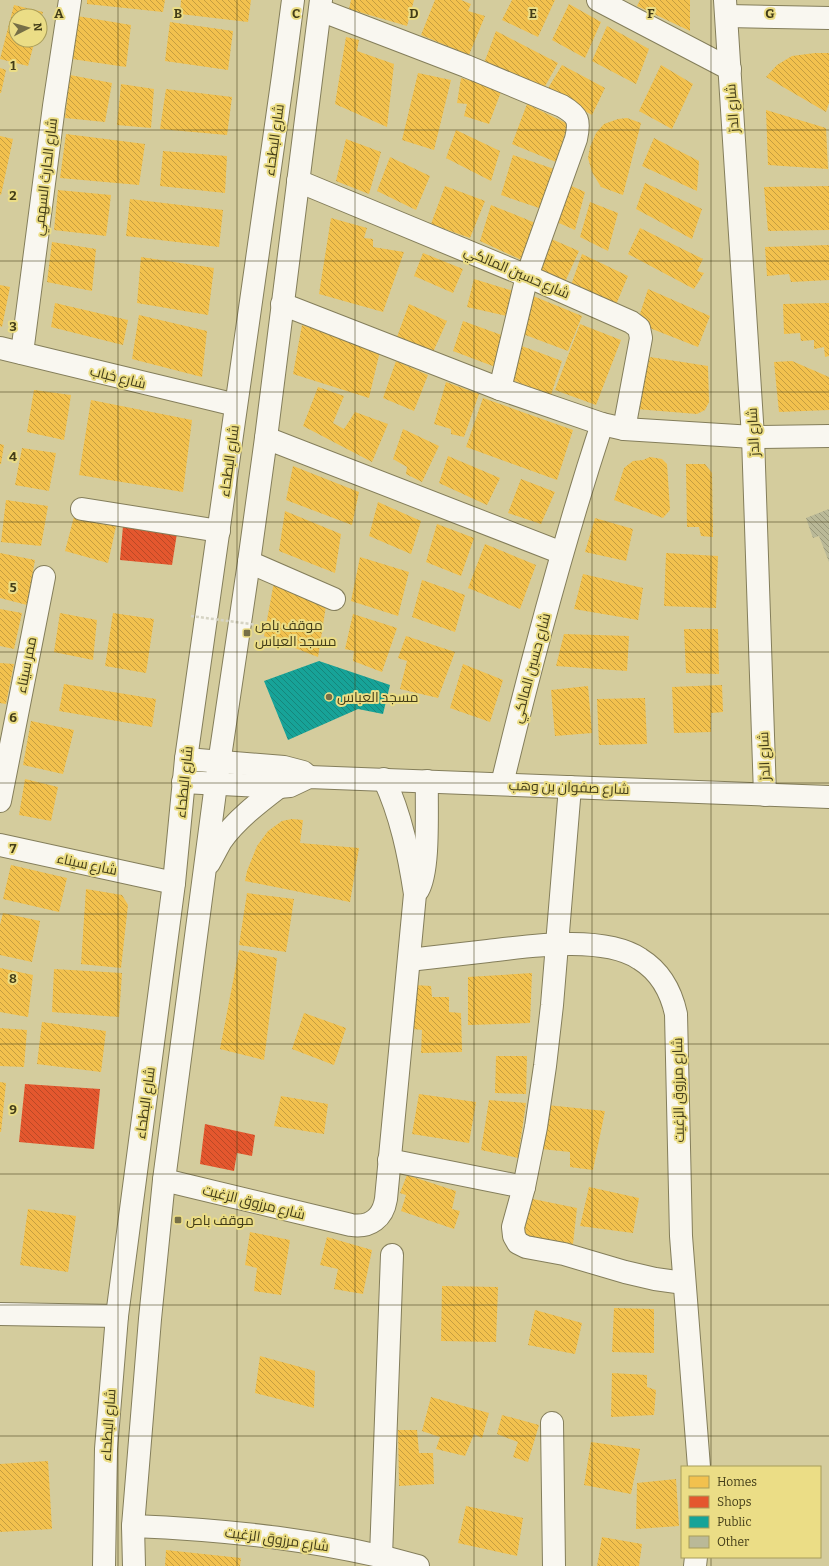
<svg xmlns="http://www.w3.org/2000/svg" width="829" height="1566" viewBox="0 0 829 1566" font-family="Bitter,Cairo,serif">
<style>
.homes{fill:url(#homes-back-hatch)}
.shops{fill:url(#shops-back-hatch)}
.public{fill:url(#public-back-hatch)}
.building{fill:url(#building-back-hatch)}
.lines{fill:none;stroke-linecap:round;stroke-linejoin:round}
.street-casing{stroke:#847e5b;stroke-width:24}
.secondary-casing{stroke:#847e5b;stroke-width:24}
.street{stroke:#f9f7f0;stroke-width:22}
.secondary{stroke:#f9f7f0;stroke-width:22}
.path-bridge{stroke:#d5d3c3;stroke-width:2.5;stroke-dasharray:3 2;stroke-linecap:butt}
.grid{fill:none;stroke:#433d18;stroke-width:1;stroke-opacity:0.55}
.poi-dot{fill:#766f47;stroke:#ebdd86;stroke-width:1.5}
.labels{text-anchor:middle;stroke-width:4;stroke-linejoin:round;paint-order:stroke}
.street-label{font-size:14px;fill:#433d18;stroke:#ebdd86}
.poi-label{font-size:14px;fill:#433d18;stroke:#ebdd86;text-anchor:start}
.grid-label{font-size:13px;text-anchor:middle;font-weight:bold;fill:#433d18;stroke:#ebdd86;stroke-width:4;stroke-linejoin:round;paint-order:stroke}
</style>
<defs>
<pattern id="homes-back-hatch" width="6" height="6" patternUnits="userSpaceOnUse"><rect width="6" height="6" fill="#f2c14e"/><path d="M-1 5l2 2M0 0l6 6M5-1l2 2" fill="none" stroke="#c69e40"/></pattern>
<pattern id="shops-back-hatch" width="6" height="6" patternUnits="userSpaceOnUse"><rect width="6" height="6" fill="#e4572e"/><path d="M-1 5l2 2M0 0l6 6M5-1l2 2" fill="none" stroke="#ba4926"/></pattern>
<pattern id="public-back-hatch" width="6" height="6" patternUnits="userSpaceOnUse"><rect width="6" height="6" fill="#17a398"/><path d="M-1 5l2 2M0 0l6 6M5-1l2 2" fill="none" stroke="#16867b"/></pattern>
<pattern id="building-back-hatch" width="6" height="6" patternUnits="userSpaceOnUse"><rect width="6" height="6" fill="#bab998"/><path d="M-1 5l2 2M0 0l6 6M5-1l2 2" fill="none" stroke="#99987b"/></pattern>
</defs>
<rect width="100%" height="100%" fill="#d4cc9d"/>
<g class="homes">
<path d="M87,0h78l-2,12 -76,-8z"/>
<path d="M181,0h70l-3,22 -68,-8z"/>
<path d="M351,0h63l-7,26 -58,-17z"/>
<path d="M435,0h26l10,4 -3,7 17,5 -16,39 -48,-20z"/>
<path d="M512,0h43l-17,37 -36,-17z"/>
<path d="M640,0h50v31l-53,-25z"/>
<path d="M569,4l32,18 -16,36 -33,-18z"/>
<path d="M14,5l29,7 -3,10v-6h-24v24h19l-7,26 -28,-7z"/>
<path d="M77,16l54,9 -5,42 -54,-8z"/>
<path d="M170,22l63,9 -5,39 -63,-9z"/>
<path d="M607,26l42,23 -13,35 -44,-23z"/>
<path d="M496,31l62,32 -15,27 -60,-24z"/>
<path d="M346,37l13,3 -2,11 37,13 -7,63 -52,-23z"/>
<path d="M815,53h14v50l-3,9 -60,-35 11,-12 15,-9z"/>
<path d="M562,65l43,23 -13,27 -45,-25z"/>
<path d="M661,65l32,19 -21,45 -33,-18z"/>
<path d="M0,68l6,2 -5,23h-1z"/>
<path d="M418,73l33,7 -17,70 -32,-10z"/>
<path d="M70,75l42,8 -7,39 -40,-4z"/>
<path d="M461,78l41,11 -13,35 -25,-8 3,-12 -10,-1z"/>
<path d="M121,84l33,5 -3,39 -34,-3z"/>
<path d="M166,89l66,8 -5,38 -67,-6z"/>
<path d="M527,104l41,20 -12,38 -44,-18z"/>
<path d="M766,110l60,18 2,41 -60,-4z"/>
<path d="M627,118l14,5 -18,72 -22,-8 -9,-15 -4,-14 2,-11 6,-14 8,-9 14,-5z"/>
<path d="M456,130l44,21 -9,30 -45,-23z"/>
<path d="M66,134l79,10 -6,41 -79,-7z"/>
<path d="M0,136l13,3 -12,56 -1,-1z"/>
<path d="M654,138l45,23 -2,30 -55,-25z"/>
<path d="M346,139l35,13 -12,42 -33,-13z"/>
<path d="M163,151l64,5 -2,37 -65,-7z"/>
<path d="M513,155l41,14 -12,40 -41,-14z"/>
<path d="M390,157l40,19 -14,34 -39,-19z"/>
<path d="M565,183l20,9 -10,38 -23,-10z"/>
<path d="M645,183l57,26 -10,30 -56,-30z"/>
<path d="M445,186l40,15 -15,37 -39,-14z"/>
<path d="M829,186v44l-61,1 -4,-44z"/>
<path d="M58,190l53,5 -5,41 -52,-6z"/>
<path d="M130,199l93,11 -4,37 -93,-11z"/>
<path d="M590,202l28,11 -10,38 -28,-14z"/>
<path d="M491,205l47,19 -12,38 -46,-21z"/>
<path d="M331,218l36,10 -3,10 9,1v8l31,5 -21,60 -64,-18z"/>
<path d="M640,228l63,31 -6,12 7,2 -10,16 -66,-35z"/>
<path d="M549,238l30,13 -14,31 -27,-12z"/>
<path d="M52,242l44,7 -4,42 -45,-9z"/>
<path d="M829,245v35l-38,2 -2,-8 -22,2 -2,-29z"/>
<path d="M423,253l40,16 -10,24 -39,-17z"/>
<path d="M582,254l46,22 -13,31 -45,-19z"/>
<path d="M141,257l73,11 -6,47 -71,-12z"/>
<path d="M474,279l43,13 -6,25 -44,-10z"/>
<path d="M0,285l10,2 -8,40 -2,-1z"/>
<path d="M648,289l62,27 -12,31 -61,-24z"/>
<path d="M533,296l49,20 -14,35 -48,-18z"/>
<path d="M55,303l73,17 -5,25 -72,-18z"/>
<path d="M829,303v53l-4,1 -1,-10 -10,2v-9l-13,1 -1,-8 -16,1 -1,-30z"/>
<path d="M409,304l38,17 -14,31 -36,-15z"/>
<path d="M139,315l68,16 -5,46 -70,-18z"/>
<path d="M463,321l44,16 -9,31 -45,-17z"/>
<path d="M580,324l41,16 -25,65 -41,-15z"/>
<path d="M302,325l78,26 -11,47 -76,-24z"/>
<path d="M519,345l43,16 -11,34 -44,-17z"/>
<path d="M650,357l58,9 1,36 -4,8 -8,4 -61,-5z"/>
<path d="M396,361l32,14 -14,36 -31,-13z"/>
<path d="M792,361l37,16v33l-50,2 -5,-50z"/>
<path d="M446,382l33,12 -15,43 -13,-3v-5l-17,-5z"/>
<path d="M318,387l26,9 -11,27 11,6 11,-17 33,12 -16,38 -69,-36z"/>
<path d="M34,390l37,5 -7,45 -37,-8z"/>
<path d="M483,398l90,32 -16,50 -91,-33z"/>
<path d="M91,400l101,20 -9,72 -104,-17z"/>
<path d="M403,429l36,17 -17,36 -16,-8 1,-7 -14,-8z"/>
<path d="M0,444l4,1 -3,19h-1z"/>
<path d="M22,448l34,5 -7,38 -34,-6z"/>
<path d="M448,456l52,22 -13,27 -48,-22z"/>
<path d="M650,457l12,2 5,5 3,46 -7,8 -49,-18 10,-32 9,-7 10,-1z"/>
<path d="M686,464h19l7,9 1,64 -12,-1 -2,-9h-12z"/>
<path d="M293,466l66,26 -7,33 -66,-25z"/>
<path d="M521,479l34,13 -14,32 -33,-11z"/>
<path d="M6,500l42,6 -7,40 -40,-4z"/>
<path d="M378,502l43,19 -10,33 -42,-18z"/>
<path d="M285,511l56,23 -6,39 -56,-22z"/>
<path d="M75,513l42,9 -9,41 -43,-12z"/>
<path d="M595,518l38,11 -7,32 -41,-9z"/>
<path d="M437,524l37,14 -13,38 -35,-14z"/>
<path d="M485,544l51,21 -16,44 -52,-21z"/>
<path d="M0,553l35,7 -8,45 -27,-7z"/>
<path d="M666,553l52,3 -2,52 -52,-2z"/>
<path d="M360,557l49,15 -11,44 -47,-15z"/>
<path d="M583,574l60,14 -5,32 -64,-11z"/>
<path d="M422,580l43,15 -10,37 -43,-15z"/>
<path d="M274,582l52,24 -8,51 -54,-21z"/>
<path d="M0,609l22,4 -8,36 -14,-3z"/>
<path d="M60,613l37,7 -4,40 -39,-8z"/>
<path d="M113,613l41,6 -8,54 -41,-7z"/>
<path d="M353,614l44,14 -15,44 -29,-11 1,-10 -9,-2z"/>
<path d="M684,629h34l1,45 -33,-1z"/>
<path d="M564,634l65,2 -2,35 -71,-5z"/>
<path d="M406,636l49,16 -17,46 -38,-9 7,-28 -9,-3z"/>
<path d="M0,663l14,1 -8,40 -6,-1z"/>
<path d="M463,664l40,16 -13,42 -40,-14z"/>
<path d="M64,684l92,15 -4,28 -93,-16z"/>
<path d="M722,685l1,27 -12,1v19l-37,1 -2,-46z"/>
<path d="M588,686l4,47 -37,3 -4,-46z"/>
<path d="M645,698l2,46 -48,1 -2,-46z"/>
<path d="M31,721l43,9 -11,44 -40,-9z"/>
<path d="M25,779l33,8 -7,34 -32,-6z"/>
<path d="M292,819l11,1 -3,23 59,5 -9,54 -105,-21 2,-10 10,-25 11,-15 14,-10z"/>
<path d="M11,865l56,13 -8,34 -56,-13z"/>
<path d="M86,889l36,6 6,10 -7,63 -40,-4z"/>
<path d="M247,893l47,6 -8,53 -47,-7z"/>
<path d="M3,913l37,8 -8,41 -32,-7v-30z"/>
<path d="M239,950l38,8 -13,102 -44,-11z"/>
<path d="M0,968l33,7 -5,42 -28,-5z"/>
<path d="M54,969l68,4 -3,44 -67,-5z"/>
<path d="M532,973l-2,50 -62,2v-48z"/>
<path d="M414,985l17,1 1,11h17v15l12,1 1,39 -41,1 1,-23 -9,-1z"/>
<path d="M304,1013l42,15 -12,37 -42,-16z"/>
<path d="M42,1022l64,9 -5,41 -64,-8z"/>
<path d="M0,1028l27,2 -3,37 -24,-1z"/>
<path d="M496,1056h31l-1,38 -31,-1z"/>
<path d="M0,1082l6,1 -5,49h-1z"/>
<path d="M419,1094l57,8 -7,41 -57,-9z"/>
<path d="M281,1096l47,8 -4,30 -50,-8z"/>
<path d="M489,1100l37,3 -8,55 -37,-8z"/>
<path d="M547,1105l58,6 -12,59 -23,-3v-15l-29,-3z"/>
<path d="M407,1175l49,16 -4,18 8,2 -6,18 -53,-18 5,-16 -6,-2z"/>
<path d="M589,1187l50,11 -6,35 -53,-7z"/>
<path d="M528,1198l49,10 -4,36 -49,-7z"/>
<path d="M28,1209l48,7 -8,56 -48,-7z"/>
<path d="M250,1232l40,8 -9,55 -27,-4 3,-23 -12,-3z"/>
<path d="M327,1237l45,13 -9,44 -29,-5 4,-20 -18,-4z"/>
<path d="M442,1286l56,1 -2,55 -55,-1z"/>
<path d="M614,1308l40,1v44l-42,-1z"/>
<path d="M535,1310l47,13 -7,31 -47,-9z"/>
<path d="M260,1356l55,15 -1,37 -59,-15z"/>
<path d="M612,1373l35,2v12l9,3 -2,25 -43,2z"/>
<path d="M431,1397l58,16 -7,25 -8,-4 -9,22 -29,-7 4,-12 -18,-6z"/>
<path d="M502,1415l37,10 -11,37 -15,-5 5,-15 -21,-8z"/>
<path d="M398,1430h19l2,23h14l1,31 -35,2z"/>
<path d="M591,1442l49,7 -9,45 -47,-9z"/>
<path d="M48,1461l4,68 -52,3v-68z"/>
<path d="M676,1479l3,47 -43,3 1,-46z"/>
<path d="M466,1506l57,12 -6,38 -59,-13z"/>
<path d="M602,1537l40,7 -3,22h-42z"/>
<path d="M166,1550l75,8 -1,8h-75z"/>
</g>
<g class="shops">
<path d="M123,526l54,7 -5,32 -52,-5z"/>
<path d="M25,1084l75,5 -6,60 -75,-7z"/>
<path d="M205,1124l50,11 -3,21 -15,-3 -3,18 -34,-7z"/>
</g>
<path class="public" d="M319,661l71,24 -7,29 -25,-5 -70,31 -24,-59z"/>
<path class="building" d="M829,509v53l-10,-26 -6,2 -7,-20z"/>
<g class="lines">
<defs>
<g id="street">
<path d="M598,0l132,69"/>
<path d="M725,0l28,437 12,358"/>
<path d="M320,10l146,56 96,40c17,10 18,15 14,33l-49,137 -27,113"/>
<path d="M727,16l102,2"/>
<path d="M298,181l229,95 104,46 8,6 2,10 -17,91"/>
<path d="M282,304l218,85 102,35 22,5 129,8 76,-1"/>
<path d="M0,348l236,57"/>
<path d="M22,353l32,-247 16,-106"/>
<path d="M266,438l296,115"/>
<path d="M82,509l137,22"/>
<path d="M249,562l85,37"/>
<path d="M186,759l98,8 19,5 6,5"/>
<path d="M183,782l96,5 11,-1 19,-9 520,20"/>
<path d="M502,784c29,-121 61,-241 100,-360"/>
<path d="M570,787l-18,218 -7,61 -9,61 -12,60 -11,40 1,9 4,7 8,4 38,7 61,18 30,7 29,4"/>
<path d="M0,801l44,-224"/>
<path d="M0,845l174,38"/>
<path d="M418,890c12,-21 8,-83 9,-109"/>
<path d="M409,960c26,-3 52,-6 79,-9 42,-5 116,-16 152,8 21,13 31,32 36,55l5,222 18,231"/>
<path d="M389,1160l135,27"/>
<path d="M164,1180l187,45c19,3 32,-7 35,-26l29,-305c-6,-39 -14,-79 -31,-115"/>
<path d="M0,1314l117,2"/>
<path d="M552,1423l2,143"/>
<path d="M133,1526c97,4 192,14 285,40"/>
<path d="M381,1556l11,-301"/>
<path d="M695,1566l1,-9"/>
</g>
<g id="secondary">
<path d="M209,863c4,-7 8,-15 12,-22 15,-21 37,-38 58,-54"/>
<path d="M104,1566l2,-117 11,-133 57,-433 12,-124 97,-683 10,-76"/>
<path d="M134,1566l-1,-40 17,-207 14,-139 52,-396 33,-222 17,-124 55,-438"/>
</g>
</defs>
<use href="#street" class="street-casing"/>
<use href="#secondary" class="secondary-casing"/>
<use href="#street" class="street"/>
<use href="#secondary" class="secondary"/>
<path class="path-bridge" d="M191,616l67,9"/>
</g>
<path class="grid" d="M118,0v1566M237,0v1566M355,0v1566M474,0v1566M592,0v1566M711,0v1467M0,130h829M0,261h829M0,392h829M0,522h829M0,652h829M0,783h829M0,914h829M0,1044h829M0,1174h829M0,1305h829M0,1436h829M711,1557v9"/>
<g class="poi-dot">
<rect x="243" y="629" width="8" height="8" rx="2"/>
<circle cx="329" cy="697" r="4"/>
<rect x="174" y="1216" width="8" height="8" rx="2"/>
</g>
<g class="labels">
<g class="street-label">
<text transform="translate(732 108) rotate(-94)" y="5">شارع الدرّ</text>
<text transform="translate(274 140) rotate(-82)" y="5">شارع البطحاء</text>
<text transform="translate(45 177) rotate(-83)" y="5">شارع الحارث السهمي</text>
<text transform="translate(517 272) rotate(23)" y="5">شارع حسين المالكي</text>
<text transform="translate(118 377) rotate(14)" y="5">شارع خباب</text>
<text transform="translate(753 432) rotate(-93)" y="5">شارع الدرّ</text>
<text transform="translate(229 461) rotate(-82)" y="5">شارع البطحاء</text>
<text transform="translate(26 665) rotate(-79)" y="5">ممر سيناء</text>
<text transform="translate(531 668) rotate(-75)" y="5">شارع حسين المالكي</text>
<text transform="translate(764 756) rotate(-92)" y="5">شارع الدرّ</text>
<text transform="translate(184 782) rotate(-84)" y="5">شارع البطحاء</text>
<text transform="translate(569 787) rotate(2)" y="5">شارع صفوان بن وهب</text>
<text transform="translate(87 864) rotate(12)" y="5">شارع سيناء</text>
<text transform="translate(678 1090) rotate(-91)" y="5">شارع مرزوق الزغيت</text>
<text transform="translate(145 1103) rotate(-82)" y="5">شارع البطحاء</text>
<text transform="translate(254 1202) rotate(14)" y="5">شارع مرزوق الزغيت</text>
<text transform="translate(108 1425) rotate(-86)" y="5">شارع البطحاء</text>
<text transform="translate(277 1539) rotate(8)" y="5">شارع مرزوق الزغيت</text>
</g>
<g class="poi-label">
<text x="255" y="630">موقف باص<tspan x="255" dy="16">مسجد العباس</tspan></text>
<text x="337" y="702">مسجد العباس</text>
<text x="186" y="1225">موقف باص</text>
</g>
</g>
<g class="grid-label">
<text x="59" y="18">A</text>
<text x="178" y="18">B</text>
<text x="296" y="18">C</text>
<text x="414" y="18">D</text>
<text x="533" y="18">E</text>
<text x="651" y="18">F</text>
<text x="770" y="18">G</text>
<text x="13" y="70">1</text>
<text x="13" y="200">2</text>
<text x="13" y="331">3</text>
<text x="13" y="461">4</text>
<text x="13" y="592">5</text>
<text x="13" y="722">6</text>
<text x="13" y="853">7</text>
<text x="13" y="983">8</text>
<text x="13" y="1114">9</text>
</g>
<rect x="681" y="1466" width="140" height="92" fill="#ebdd86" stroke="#a89d5a"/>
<rect x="689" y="1476" width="20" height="12" fill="#f2c14e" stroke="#a89d5a"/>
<text x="717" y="1486" font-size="12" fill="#433d18">Homes</text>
<rect x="689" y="1496" width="20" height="12" fill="#e4572e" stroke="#a89d5a"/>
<text x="717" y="1506" font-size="12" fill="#433d18">Shops</text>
<rect x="689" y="1516" width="20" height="12" fill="#17a398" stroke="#a89d5a"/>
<text x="717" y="1526" font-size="12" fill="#433d18">Public</text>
<rect x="689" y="1536" width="20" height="12" fill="#bab998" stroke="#a89d5a"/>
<text x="717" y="1546" font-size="12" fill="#433d18">Other</text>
<g transform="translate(28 28) rotate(84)"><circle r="19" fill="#ebdd86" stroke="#a89d5a"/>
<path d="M0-3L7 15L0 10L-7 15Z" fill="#766f47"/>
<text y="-6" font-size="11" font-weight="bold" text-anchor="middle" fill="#433d18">N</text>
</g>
</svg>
